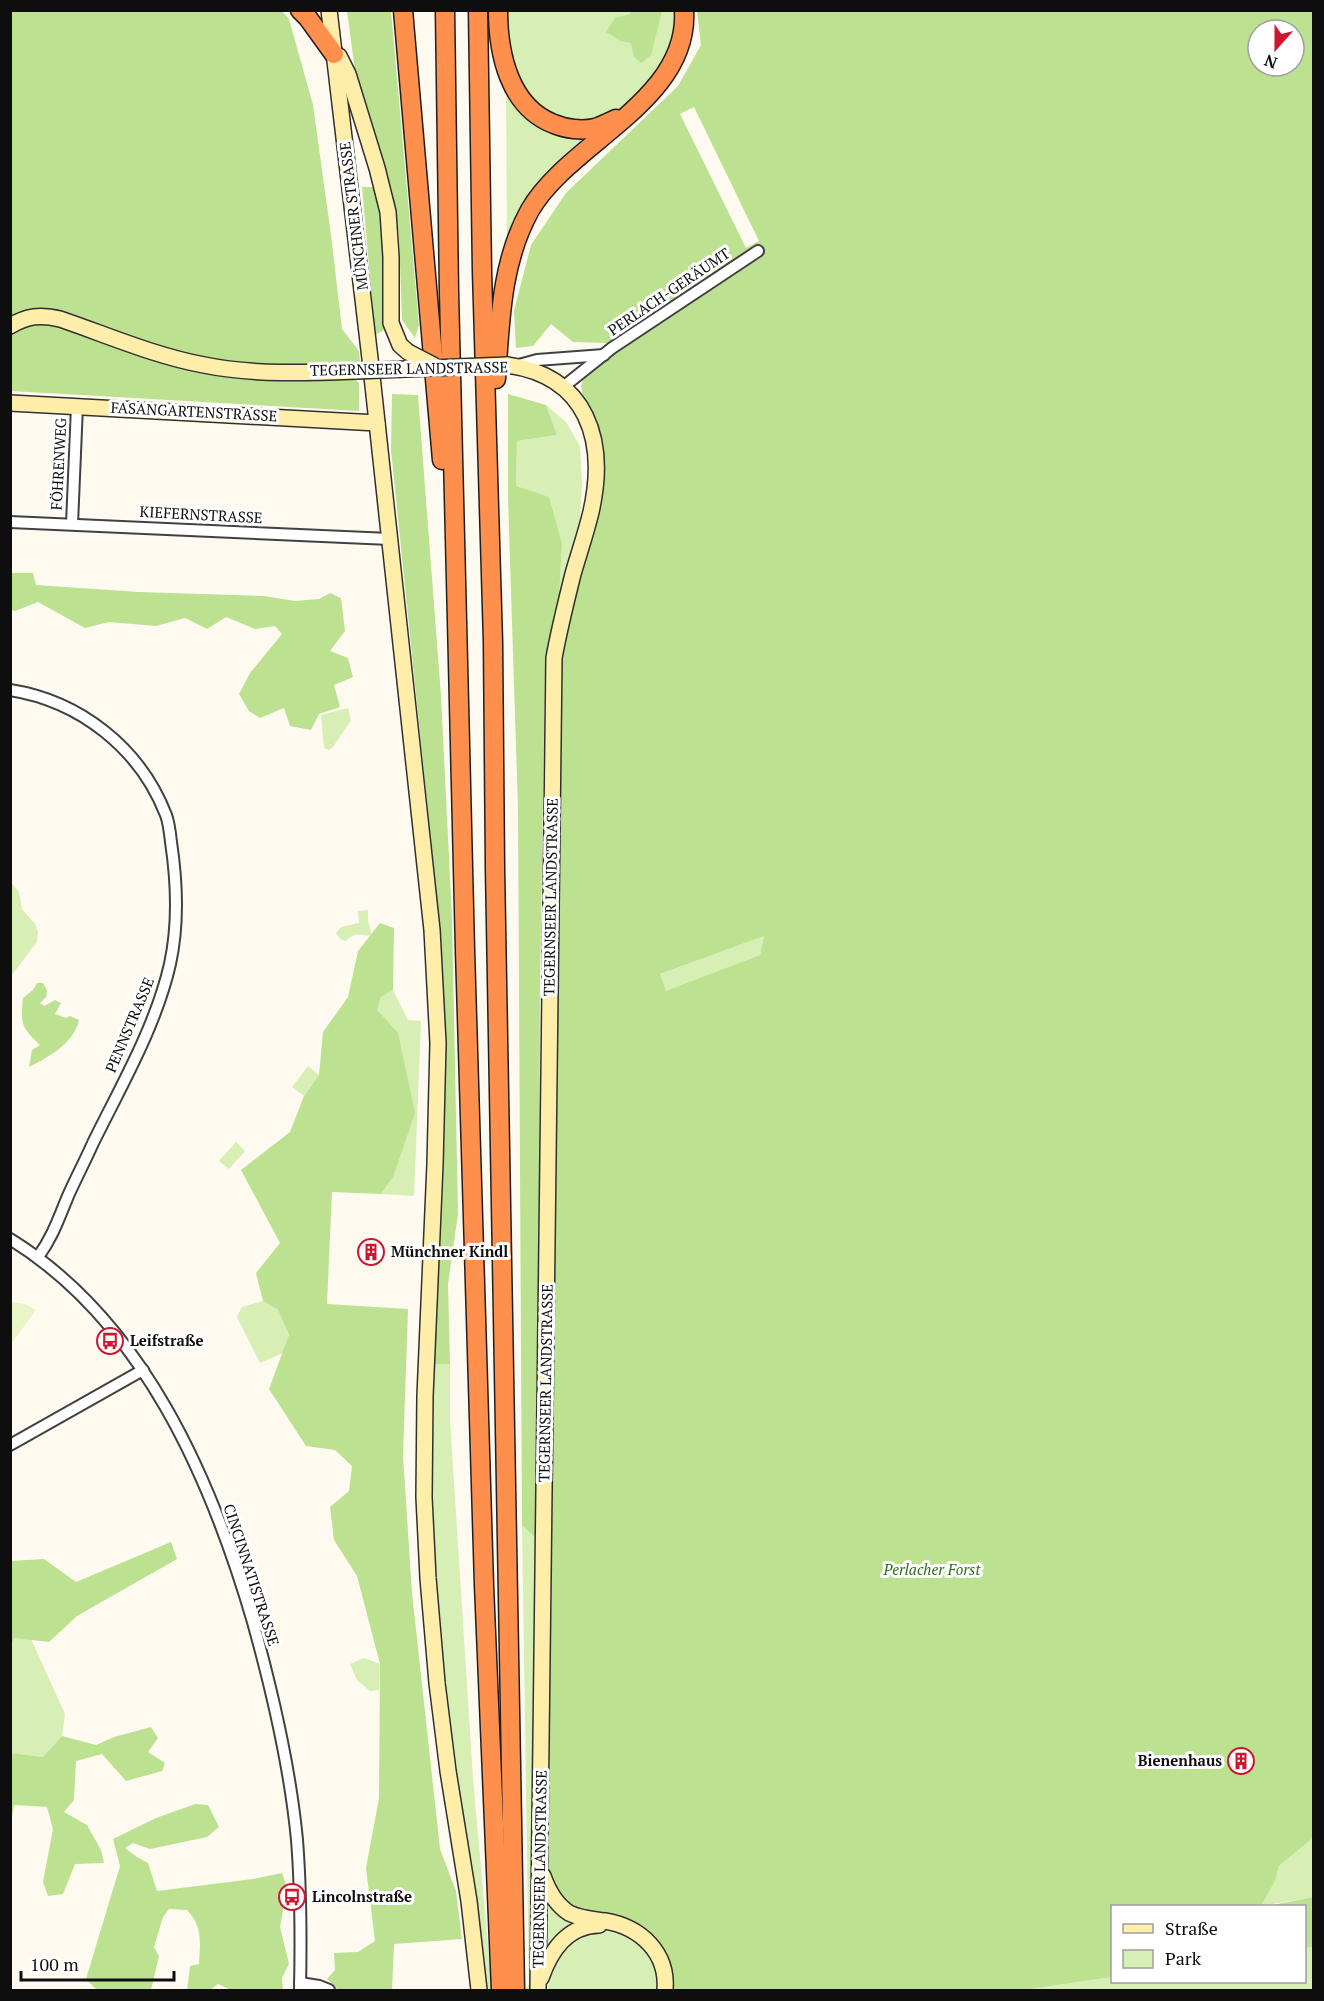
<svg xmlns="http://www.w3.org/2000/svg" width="1324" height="2001" viewBox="0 0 1324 2001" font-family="'PT Serif',serif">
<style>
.green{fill:#d7eeb4}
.forest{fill:#bce191;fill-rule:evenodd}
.pitch{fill:#e9f5c7}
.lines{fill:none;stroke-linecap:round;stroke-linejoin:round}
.street-casing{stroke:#414141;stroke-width:14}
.secondary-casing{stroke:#303030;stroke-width:18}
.highway-casing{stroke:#1f1f1f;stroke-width:21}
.street{stroke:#fff;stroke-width:10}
.secondary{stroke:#fea;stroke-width:15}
.highway{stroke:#ff8f4d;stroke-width:18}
.secondary-bridge-casing{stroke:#303030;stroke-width:18;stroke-linecap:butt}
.secondary-bridge{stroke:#fea;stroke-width:15}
.labels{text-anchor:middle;stroke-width:6;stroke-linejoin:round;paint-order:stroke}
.street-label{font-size:15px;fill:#0e0e0e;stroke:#fff}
.poi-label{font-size:15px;font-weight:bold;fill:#0e0e0e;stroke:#fff;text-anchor:start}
.park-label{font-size:15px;font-style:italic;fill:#306e17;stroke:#fff}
</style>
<rect width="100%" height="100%" fill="#fffaef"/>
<g class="green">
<path d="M505,11h169l2,13 -5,22 -9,20 -34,41 -21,13 -33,5 -35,-15 -27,-37z"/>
<path d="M506,91l87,44 -86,104z"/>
<path d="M546,405l20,17 14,24 2,37 -2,38 -21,77 3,-54 -46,-58 1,-45 40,-6z"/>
<path d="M348,708l3,12 -18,27 -4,3 -5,-2 -3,-33z"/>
<path d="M10,881l9,11 3,17 13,15 3,8 -1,10 -26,34z"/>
<path d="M368,910v11l4,14c-13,2 -15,-5 -26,6l-6,-2 -4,-6 5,-6 18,-4 -1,-12z"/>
<path d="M764,936l-4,19 -94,37 -6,-18z"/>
<path d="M393,990l15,30 13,1 -7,175 -33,-2 12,-17 -16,-167 4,-13z"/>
<path d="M308,1066l11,9 -15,21 -12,-9z"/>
<path d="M236,1142l9,9 -16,18 -10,-8z"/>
<path d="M263,1301l15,9 11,25 -6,18 -23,10 -23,-46 5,-10z"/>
<path d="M434,1364h16v56l23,359 19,211h-6c-10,-90 -25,-180 -37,-271 -14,-117 -19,-237 -15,-355z"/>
<path d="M522,1525l16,15 -6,450h-7l4,-5z"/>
<path d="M14,1638l17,1 34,75 -3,22 -19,21 -32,-4 -1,-108z"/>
<path d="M364,1658l16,6 -1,26 -9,1 -13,-11 -7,-16z"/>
<path d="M1313,1838v59l-52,9 14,-25 4,-15z"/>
<path d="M547,1899l36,23 -36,30z"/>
<path d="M599,1931c34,1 64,22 58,59h-109c3,-33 21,-48 51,-59z"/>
<path d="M1313,1947v43h-289l88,-13v5h192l1,-34z"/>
</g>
<g class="forest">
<path d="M281,10l8,9 24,86 18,130 11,94 17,22 1,11 -5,1 2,19h2v29l-348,-20 -1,-380z"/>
<path d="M347,11h44l28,314 -4,13 -13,-18 -3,-85 -7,-45 -34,-97z"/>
<path d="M631,11h31l-11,44 -10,8 -7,-6 -3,-14 -10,-2 -15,-9 9,-14 15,-4z"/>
<path d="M697,11h616v1827l-34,28 -4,15 -14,25h-149v71l-88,13h-352c-2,-27 -8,-53 -35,-66 -5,-2 -11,-6 -17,-7 -18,-3 -39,-1 -53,-14 -11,-11 -15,-23 -19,-37l14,-1201 7,-47 26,-89 7,-43 1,-39 -7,-28 -13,-22 -2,-11 4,-12 31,-22 -7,-9 -36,-1 -22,-18 -18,22 -17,2 -2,-37 17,-66 35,-52 112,-107 23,-41zM1258,30h36v36h-36zM694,107l65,134 -13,7 -66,-134zM764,936l-4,19 -94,36 -6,-17z"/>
<path d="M362,187h12l13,64 -1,78 -11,6z"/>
<path d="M392,394l26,1 23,301 11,222 6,296 -10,70 2,80h-16l9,-318 -3,-118 -49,-478z"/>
<path d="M508,394l38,11 11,30 -40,6 -1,45 33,11 13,47 -3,54 -14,74 -5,311 -2,557 -16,-15 -4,-716 -10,-311z"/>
<path d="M11,573h22l3,12 103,7 125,4 31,5 24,-2 11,-6 11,5 4,33 -15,20 18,7 5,19 -19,8 6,22 -21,7 -8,16 -21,-4 -6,-18 -24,10 -11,-7 -10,-17 11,-21 32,-39 -7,-8 -20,3 -29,-12 -19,12 -22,-11 -29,8 -47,-4 -24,6 -47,-26 -23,9 -4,-1z"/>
<path d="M380,923l14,5 -1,62 -12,7 -4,13 21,23 17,80 -22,64 -12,17 -49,-2 -5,112 81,5 -5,147 9,137 28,256 16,42 6,48 -68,5 -2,46h-54l-11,-11 8,-9 -1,-17 24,-1 17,-11 -9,-73 13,-70 1,-134 -23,-88 -23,-36 -4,-33 19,-16 3,-25 -17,-16 -29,-4 -37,-57 20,-54 -11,-25 -15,-9 -7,-28 24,-30 -39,-73 49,-38 14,-36 15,-21 4,-43 25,-35 10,-46z"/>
<path d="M37,983h6l4,7 -1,7 -6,6 4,3 11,-6 6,3 -6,11 11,4 4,-2 9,4c-5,23 -30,37 -50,47l3,-17 8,-5c-18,-17 -20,-21 -17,-47l10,-8z"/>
<path d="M171,1542l6,17 -100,57 -28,26 -35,-4 -3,7v-84l33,-2 32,23z"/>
<path d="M151,1727l7,11 -10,14 17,11 -3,8 -36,10 -24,-27 -26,7 -2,39 -10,12 23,13 14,25 3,13 -29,1 -12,30 -15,2 -5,-14 10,-53 -6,-22 -33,-2 -3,17v-69l32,4 19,-21 34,9 18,-8z"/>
<path d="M195,1804l13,1 11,22 -12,10 -57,12 -17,-6 -8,5 12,9 11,6 9,28 96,-12 29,-6 5,15 -7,39 9,37 -7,14 1,12h-52l-13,-6 -8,6h-23l3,-24 9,-2c1,-22 4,-37 -12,-54l-18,-1 -6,8 -9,30 5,9 -8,34h-54l-11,-11 34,-113 -7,-27 43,-21z"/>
<path d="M1313,1897v50l-8,1 -1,-42h-37z"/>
</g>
<path class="pitch" d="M11,1302l14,2 11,6 -25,34z"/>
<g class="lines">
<defs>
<g id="street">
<path d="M515,366l22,-6 67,-5"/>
<path d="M563,387l49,-39 146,-97"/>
<path d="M10,522l380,17"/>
<path d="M72,524l5,-118"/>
<path d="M10,690c70,11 130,58 156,125 3,8 4,18 5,27 6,40 8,81 -1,122 -14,62 -49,122 -77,179 -8,18 -17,35 -25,53 -10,24 -15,40 -30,61"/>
<path d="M10,1239c133,82 201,239 243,383 20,72 37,144 44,218 4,50 4,101 3,150"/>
<path d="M10,1445l133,-75"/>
<path d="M300,1983l19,3 10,4"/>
</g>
<g id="secondary">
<path d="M329,10l42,357 61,563 6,113 -3,121 -10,232 -1,101 4,81 9,105 11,88 21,130 10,89"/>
<path d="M339,56l9,18 29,94 11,44 3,45v66l9,22 8,7"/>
<path d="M10,326c17,-10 30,-12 50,-7 47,16 95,37 144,46 49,10 103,8 152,6"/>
<path d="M507,365c81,11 100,76 84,147 -5,21 -12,41 -18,62 -7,28 -14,56 -19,84l-16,1332"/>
<path d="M10,403l367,20"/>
<path d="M543,1876c5,14 12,28 26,37 12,6 23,6 36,8 36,6 63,32 60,69"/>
<path d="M541,1978c10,-28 26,-52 58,-53"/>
</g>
<g id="highway">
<path d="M300,10l8,8 26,36"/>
<path d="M403,10l39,450"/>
<path d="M445,10l4,282 16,658 19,635 17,405"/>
<path d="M478,10l4,261 11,371 2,226 20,1122"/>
<path d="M498,10c0,43 11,97 56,114 12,5 28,7 41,4 7,-2 14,-6 21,-9"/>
<path d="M496,379c4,-58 5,-117 34,-169 39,-68 160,-109 154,-200"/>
</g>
</defs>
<use href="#street" class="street-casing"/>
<use href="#secondary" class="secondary-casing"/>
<use href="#highway" class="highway-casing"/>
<use href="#street" class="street"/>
<use href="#secondary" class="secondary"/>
<use href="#highway" class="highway"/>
<defs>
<g id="secondary-bridge">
<path d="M408,352l27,14"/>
<path d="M356,371l151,-6"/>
</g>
</defs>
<use href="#secondary-bridge" class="secondary-bridge-casing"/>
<use href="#secondary-bridge" class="secondary-bridge"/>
</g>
<defs>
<symbol id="building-ring" viewBox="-11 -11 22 22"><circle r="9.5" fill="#fff" stroke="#ce162f" stroke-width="1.5"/><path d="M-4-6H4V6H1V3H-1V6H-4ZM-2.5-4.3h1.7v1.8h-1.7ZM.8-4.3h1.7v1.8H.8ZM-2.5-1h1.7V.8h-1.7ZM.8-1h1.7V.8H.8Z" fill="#ce162f"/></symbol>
<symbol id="bus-ring" viewBox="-11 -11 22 22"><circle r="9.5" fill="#fff" stroke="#ce162f" stroke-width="1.5"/><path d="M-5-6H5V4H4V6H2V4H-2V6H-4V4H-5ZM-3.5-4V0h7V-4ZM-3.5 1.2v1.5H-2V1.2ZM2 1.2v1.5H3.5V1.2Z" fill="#ce162f"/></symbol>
</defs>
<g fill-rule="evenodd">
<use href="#building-ring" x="356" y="1237" width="30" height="30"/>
<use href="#bus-ring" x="95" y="1326" width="30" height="30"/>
<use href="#building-ring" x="1226" y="1746" width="30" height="30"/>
<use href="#bus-ring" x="277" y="1882" width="30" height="30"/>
</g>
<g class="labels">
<g class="street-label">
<text transform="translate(354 216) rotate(-97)" y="5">MÜNCHNER STRASSE</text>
<text transform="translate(669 292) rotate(-34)" y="5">PERLACH-GERÄUMT</text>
<text transform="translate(409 369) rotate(-1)" y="5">TEGERNSEER LANDSTRASSE</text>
<text transform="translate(194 412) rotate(3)" y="5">FASANGARTENSTRASSE</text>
<text transform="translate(59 464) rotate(-87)" y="5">FÖHRENWEG</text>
<text transform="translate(201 515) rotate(3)" y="5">KIEFERNSTRASSE</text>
<text transform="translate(551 897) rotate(-89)" y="5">TEGERNSEER LANDSTRASSE</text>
<text transform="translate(130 1025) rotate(-67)" y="5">PENNSTRASSE</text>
<text transform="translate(546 1383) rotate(-89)" y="5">TEGERNSEER LANDSTRASSE</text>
<text transform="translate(251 1575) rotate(72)" y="5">CINCINNATISTRASSE</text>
<text transform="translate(540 1869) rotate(-89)" y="5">TEGERNSEER LANDSTRASSE</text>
</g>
<g class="poi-label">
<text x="391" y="1257">Münchner Kindl</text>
<text x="130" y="1346">Leifstraße</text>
<text x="1222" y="1766" text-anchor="end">Bienenhaus</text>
<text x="312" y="1902">Lincolnstraße</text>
</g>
<g class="park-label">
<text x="932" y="1575">Perlacher Forst</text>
</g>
</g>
<rect width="1324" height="2001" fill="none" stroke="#0e0e0e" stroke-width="24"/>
<rect x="1111" y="1905" width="195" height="78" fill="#ffffff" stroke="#9f9f9f" stroke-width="1.5"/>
<rect x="1123" y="1924" width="30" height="9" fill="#ffeeaa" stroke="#9f9f9f" stroke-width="1.5"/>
<text x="1165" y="1935" font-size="18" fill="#0e0e0e">Straße</text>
<rect x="1123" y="1950" width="30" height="18" fill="#d7eeb4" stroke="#9f9f9f" stroke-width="1.5"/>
<text x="1165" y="1965" font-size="18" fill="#0e0e0e">Park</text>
<g transform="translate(1276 48) rotate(201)"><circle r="28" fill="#ffffff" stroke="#9f9f9f" stroke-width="1.5"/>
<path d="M0-4.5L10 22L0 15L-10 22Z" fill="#ce162f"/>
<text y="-9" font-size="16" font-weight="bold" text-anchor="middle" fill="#0e0e0e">N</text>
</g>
<path d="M21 1971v9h153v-9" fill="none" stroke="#0e0e0e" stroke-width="3"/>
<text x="30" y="1971" font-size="18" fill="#0e0e0e" stroke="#ffffff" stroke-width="4.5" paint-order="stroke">100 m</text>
</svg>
